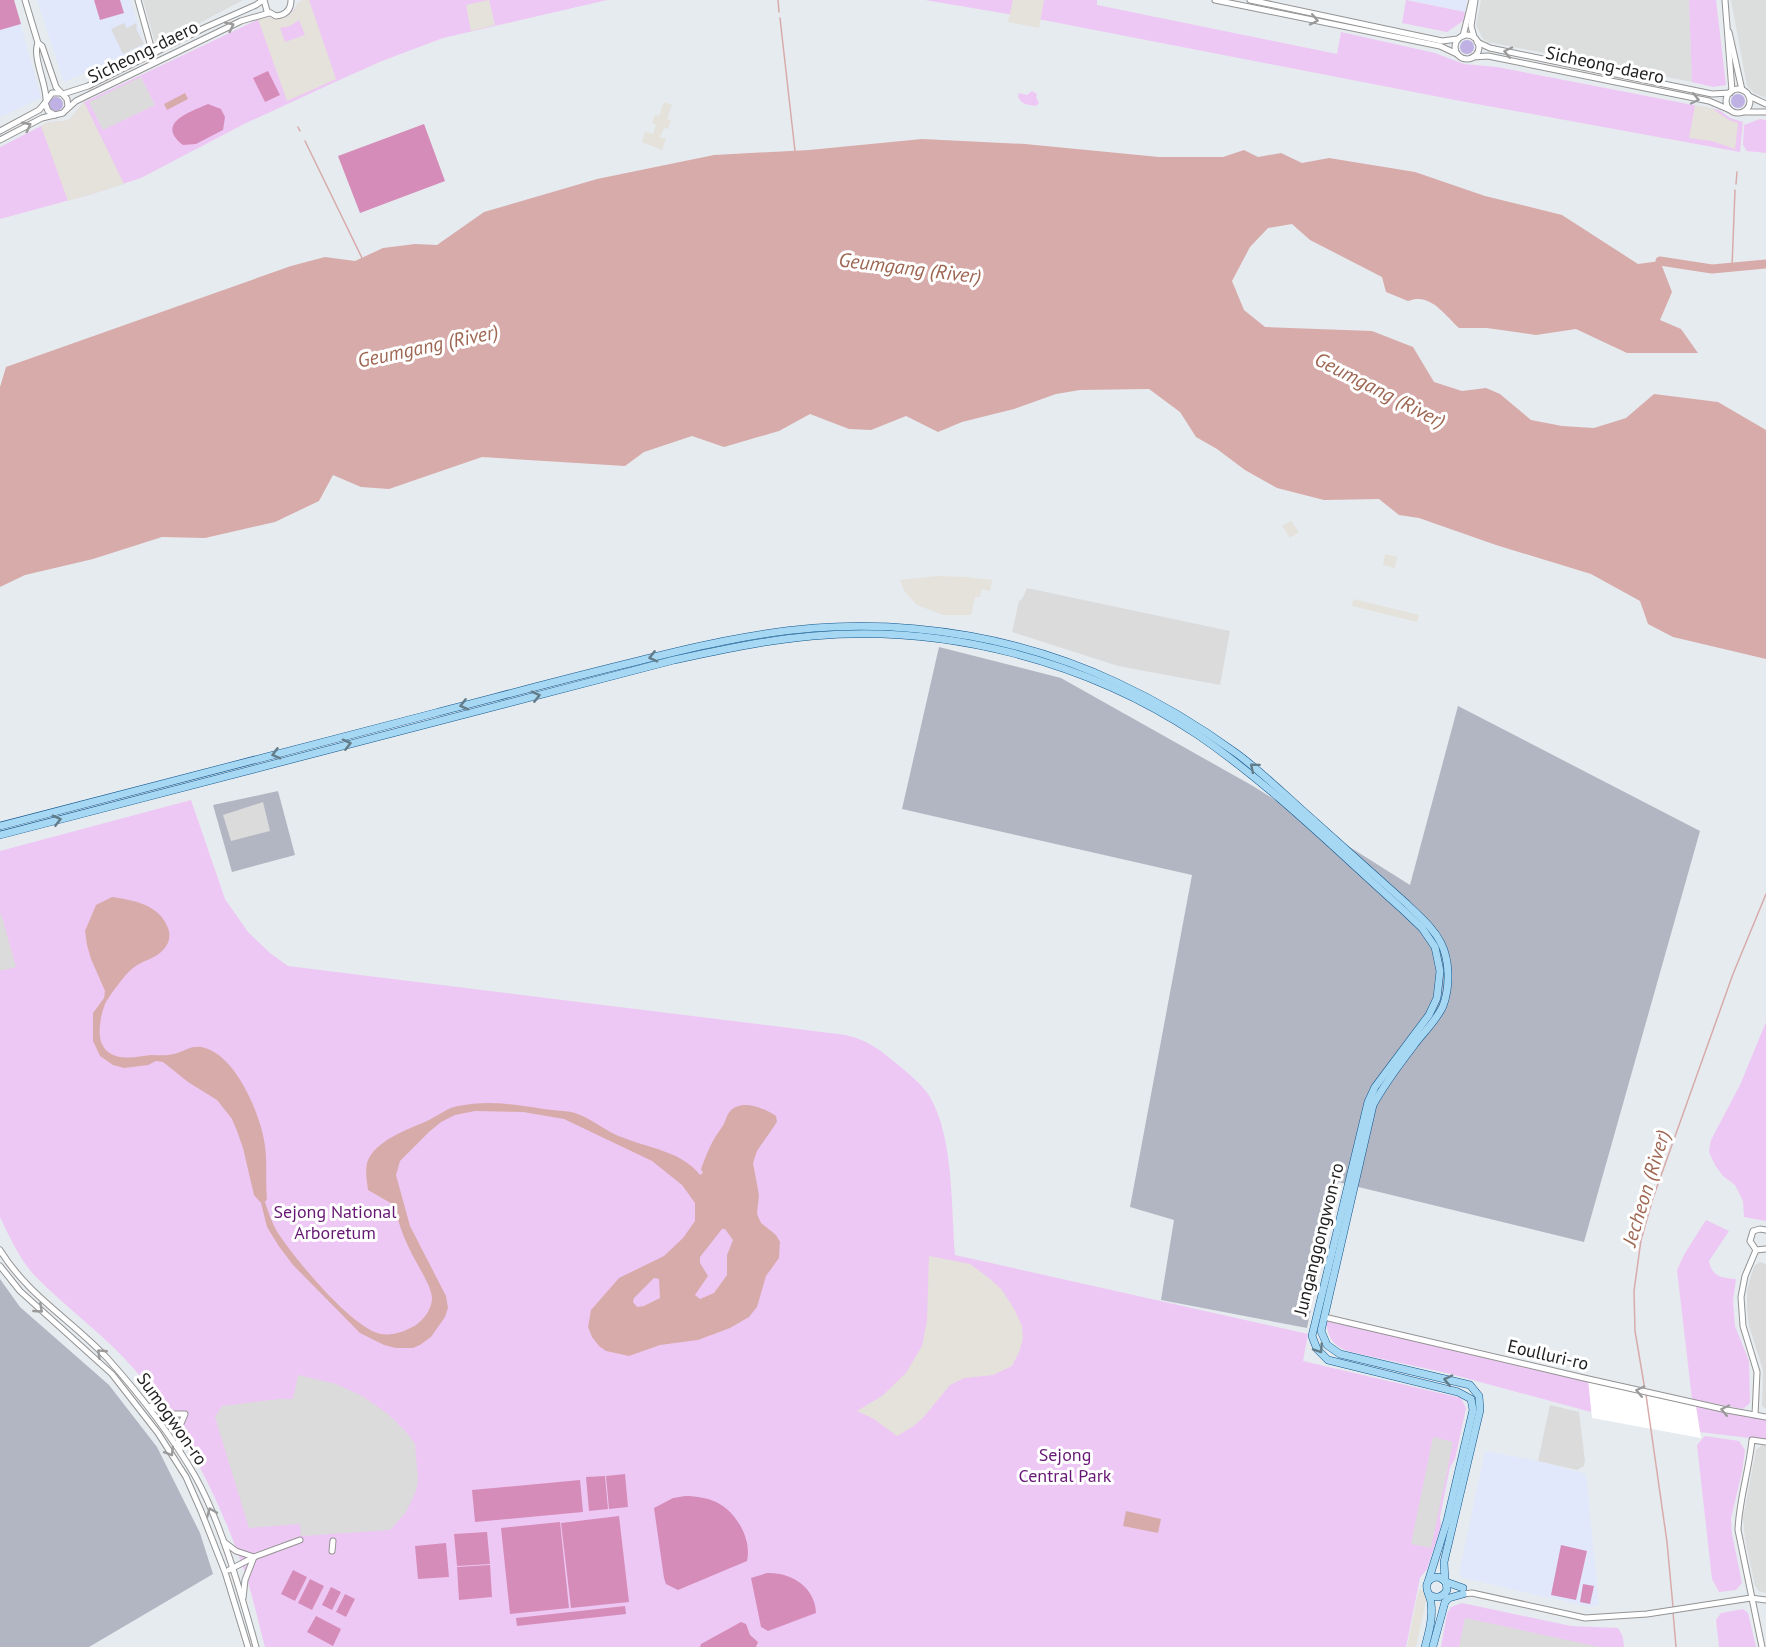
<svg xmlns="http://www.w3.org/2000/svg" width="1766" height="1647" viewBox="0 0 1766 1647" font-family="'PT Sans',sans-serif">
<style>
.residential{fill:#dcdddd}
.education{fill:#e2e8fc}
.construction{fill:#b2b6c2}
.grass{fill:#c0b1e4}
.park{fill:#eec8f4}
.pitch{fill:#d68cb9}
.parking{fill:#dbdbdb}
.plaza{fill:#e4e2da;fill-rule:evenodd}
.water{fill:#d8abab;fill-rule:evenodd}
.pier{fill:#fff}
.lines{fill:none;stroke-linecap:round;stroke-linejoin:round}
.stream{stroke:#d8abab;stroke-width:1.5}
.river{stroke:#d8abab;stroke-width:9}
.minor-casing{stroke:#939393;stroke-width:7}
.major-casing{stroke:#0f538b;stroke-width:8}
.minor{stroke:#fff;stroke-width:5}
.major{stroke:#a7d8f3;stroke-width:7}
.oneway{stroke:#9a9a9a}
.oneway2{stroke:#637c89}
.labels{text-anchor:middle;stroke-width:6;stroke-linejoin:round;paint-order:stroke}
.street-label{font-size:18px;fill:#1f1f1f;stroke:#fff}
.park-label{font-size:18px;fill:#661773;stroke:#fff}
.water-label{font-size:20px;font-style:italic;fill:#9e6652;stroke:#fff}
</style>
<rect width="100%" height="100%" fill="#e6ebef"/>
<g class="residential">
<path d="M143,0h100l-87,46z"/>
<path d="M1481,0h208l3,82 -204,-40 -5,-3 -7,-14z"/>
<path d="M1731,0h35v98l-12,-5 -7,-7z"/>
<path d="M1762,1445l4,1v147l-7,-2 -4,-5 -10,-47 -2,-21 13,-68z"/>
</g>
<g class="education">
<path d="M0,0h14l27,98 -41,19z"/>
<path d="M37,0h93l15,47 -81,35z"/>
<path d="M1408,0h59l-2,12z"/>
<path d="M1485,1451l53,10 48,13 13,131 -8,2 -129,-29 -3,-5z"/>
</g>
<g class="construction">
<path d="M939,647l122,31 192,108 157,99 48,-179 242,125 -116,411 -246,-60 -31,146 -146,-28 13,-80 -44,-13 62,-332 -290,-66z"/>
<path d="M278,791l17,64 -63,17 -19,-67z"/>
<path d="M0,1279l20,28 89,78 48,62 43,86 13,41 -124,73h-89z"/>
</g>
<g class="grass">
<circle cx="1467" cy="47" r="7"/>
<circle cx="1738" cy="101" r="7"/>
<circle cx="56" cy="104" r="7"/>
</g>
<g class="park">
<path d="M303,0h304l-164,38 -61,23 -47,21 -91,42 -103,54 -49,16 -92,25v-72l49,-25 15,-1 6,-2 14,-17 175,-83c9,-4 17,2 26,-1 9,-4 10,-14 18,-18z"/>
<path d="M925,0h172v5l240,49 4,-22 94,21 29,11 33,3 222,43 11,8 13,4 -3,30 -285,-52 -417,-81z"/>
<path d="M1406,0l59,12 -2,9 -16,11 -45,-9z"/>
<path d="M1689,0h27l10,85 -13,2 -21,-5z"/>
<path d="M1032,91l5,3 -1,3 3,6 -3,3c-8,-1 -16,-2 -18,-10l1,-3 8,2z"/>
<path d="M1760,119l6,1v33l-19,-2 -4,-6 1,-20z"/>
<path d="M191,800l34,99 23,33 22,21 18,13 558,69c23,6 33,14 51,29 12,10 25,20 33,33 24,41 21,111 25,158l353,79 -5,27 158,37 5,10 -11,51 -5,8 -10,50 1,9 -14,43 -7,9 -14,69h-1141c-8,-29 -14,-60 -25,-88 -24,-67 -59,-135 -106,-190 -30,-35 -68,-61 -99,-93 -15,-16 -26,-40 -35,-59v-366z"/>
<path d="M1766,1022v199l-22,-4 -1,-16 -8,-16 -12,-9 -8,-11 -6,-13 2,-12 29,-55z"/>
<path d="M1706,1220l23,11 -20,30c3,16 13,17 27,18l-3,22 2,25 14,35 1,42 -7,6 -51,-10 -15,-129 8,-17z"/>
<path d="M1326,1321l367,84 73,13v22l-75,-9 -104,-20 -136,-37 -100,-22c-17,-5 -23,-13 -25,-31z"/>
<path d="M1705,1436l34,5 6,9 -3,22 -11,46 1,16 10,49 -6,7 -17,2 -7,-13 -15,-134z"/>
<path d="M1462,1603l109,23 47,2 5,9 1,10h-183l6,-33 4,-7z"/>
<path d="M1743,1609l5,4 8,34h-37l-3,-27 5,-7z"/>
</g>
<g class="pitch">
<path d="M0,0h14l7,24 -21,6z"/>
<path d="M94,0h26l4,13 -24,7z"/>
<path d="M268,71l12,24 -15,7 -12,-24z"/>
<path d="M208,104l13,5 4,8 -2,13 -27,14 -13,1c-28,-22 7,-33 25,-41z"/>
<path d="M424,124l21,57 -85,32 -22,-57z"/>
<path d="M625,1474l3,33 -19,2 -3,-33z"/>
<path d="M605,1476l3,33 -19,2 -3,-34z"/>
<path d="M580,1480l3,32 -108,10 -3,-32z"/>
<path d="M685,1496c12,0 23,2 33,7 19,10 34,37 29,58l-69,29 -12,-6 -2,-6 -10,-70 19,-10z"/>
<path d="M619,1516l10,86 -58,6 -10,-85z"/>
<path d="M560,1522l9,86 -59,6 -9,-86z"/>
<path d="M487,1532l3,32 -33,2 -3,-32z"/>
<path d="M446,1543l3,34 -31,2 -3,-33z"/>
<path d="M1561,1545l26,6 -11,49 -25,-5z"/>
<path d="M490,1565l2,32 -33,3 -2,-33z"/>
<path d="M293,1570l14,7 -12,24 -14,-7z"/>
<path d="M767,1573c24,-1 48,14 49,40l-48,18 -7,-4 -10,-49z"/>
<path d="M310,1579l14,7 -12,24 -14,-7z"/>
<path d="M1583,1584l11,2 -4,18 -10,-2z"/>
<path d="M331,1587l10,5 -9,18 -10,-5z"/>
<path d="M345,1594l10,5 -9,18 -10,-5z"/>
<path d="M625,1606l1,8 -109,12 -1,-8z"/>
<path d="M316,1616l25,13 -8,17 -26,-14z"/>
<path d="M741,1622l5,2 4,11 8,7 -2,5h-56l1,-3z"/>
</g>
<g class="parking">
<path d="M124,23l3,5 9,-5 1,4 -1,1 8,16 -21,10 -12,-25z"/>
<path d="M141,77l14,28 -52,25 -14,-28z"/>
<path d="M1027,588l203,43 -10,54 -102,-19 -106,-34 7,-31 3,-2z"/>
<path d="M263,802l7,29 -39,10 -8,-26z"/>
<path d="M1,914l15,53 -16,4v-56z"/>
<path d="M1760,1262l6,2v145l-4,-3 1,-36 -14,-44 -2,-16v-19l4,-16 4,-10z"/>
<path d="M298,1375l38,9 26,12 26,18 20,20 7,10 3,36 -2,11 -10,21 -16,18 -89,6 -1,-12 -51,4 -34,-111 7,-11 57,-7h14z"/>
<path d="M1550,1405l29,7 6,49 -1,5 -7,4 -39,-9z"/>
<path d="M1433,1437l20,5 -22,106 -20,-4z"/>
<path d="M1465,1618l135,29h-141z"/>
</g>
<g class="plaza">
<path d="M303,0h6l27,79 -49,22 -29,-82 6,-2 12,2 11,-2 7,-6 3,-7zM299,20l6,15 -20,7 -5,-14 10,-2z"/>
<path d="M489,0l6,25 -24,6 -5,-26z"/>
<path d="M1013,0h31l-5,28 -31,-6z"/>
<path d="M84,102l40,82 -56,17 -27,-75 8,-4 15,-1 6,-2z"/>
<path d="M664,102l8,3 -5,14 4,1 -3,9 -4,-1 -4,9 6,2 -4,11 -20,-8 3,-10 8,2 3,-9 -4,-2 3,-8 4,1z"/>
<path d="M1695,105l18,4 16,11 9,3 -3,26 -23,-8 -23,-3z"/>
<path d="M1291,521l8,11 -9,6 -8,-12z"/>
<path d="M1385,554l12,3 -2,11 -12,-3z"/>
<path d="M937,576l28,1 27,3 -2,11 -8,-2 -2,8h-5l-4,18h-28l-26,-10 -12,-13 -5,-12z"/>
<path d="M1353,599l66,16 -2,7 -65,-16z"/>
<path d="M929,1256l41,8 19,14 13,12 12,19 8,17 1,13 -4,13 -7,14 -19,9 -29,3 -14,7 -28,34 -10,8 -15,9 -23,-17 -17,-8 25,-15 24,-23 16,-27 5,-25z"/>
<path d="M1419,1589l9,2 -12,56h-9z"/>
</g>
<g class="water">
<path d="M185,93l3,6 -21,11 -3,-6z"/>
<path d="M922,139l103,5 134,13h64l21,-7 14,7 23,-4 21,10 27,-5 86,14 70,24 77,19 76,49 22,-3 12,31 -12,28 21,9 17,24h-71l-51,-24 -40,6 -49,-7h-28c-15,-14 -29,-36 -51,-27l-22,-9 -4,-15 -72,-37 -18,-16 -24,4 -18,19 -18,34 12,29 21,17 107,4 41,16 21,35 28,9 24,-3 14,6 31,26 31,6 32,2 32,-10 28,-24 64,8 48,28v229l-93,-22 -25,-13 -8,-23 -49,-27 -95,-29 -77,-27 -20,-3 -20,-16 -55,1 -47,-12 -32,-18 -28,-21 -21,-12 -16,-25 -31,-23 -69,1 -24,4 -42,15 -52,13 -24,10 -32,-16 -35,14 -22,-1 -39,-15 -31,17 -55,16 -32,-11 -48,16 -19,14 -143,-9 -93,32 -28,-2 -28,-12 -14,26 -44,21 -70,16 -43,-1 -69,22 -68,16 -25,12v-200l6,-20 285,-101 34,-9 30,4 28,-13 32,-4 22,1 47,-33 113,-33 117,-24 95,-5z"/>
<path d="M112,897c22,3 48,8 56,31 3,8 1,15 -4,21 -8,10 -21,11 -31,19 -7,5 -24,28 -28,36 -4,10 -8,30 -3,40 9,19 33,13 49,11 8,0 15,1 23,-1 13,-3 18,-11 34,-5 29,11 51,63 56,91 4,20 1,39 3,59l-2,3c4,12 8,24 15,34 16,24 73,93 101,98 12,2 25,-3 35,-9 8,-6 16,-16 16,-27 -1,-14 -17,-36 -23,-50 -7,-14 -11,-28 -15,-43l-26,-15c-1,-8 -3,-19 -1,-27 7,-23 43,-34 62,-43 10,-5 18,-12 29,-14 29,-6 56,-2 86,3 10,2 22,1 31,4 18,6 31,19 49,25 25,10 59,14 76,37l3,-2 -2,-4c6,-16 11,-29 21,-42 4,-5 4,-12 9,-17 12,-11 33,-2 45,6l1,6 -20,29 -4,12 6,32 -2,19 4,9 15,12 4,7 -1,16 -13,18 -9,31 -8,10 -19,11 -32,12 -38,5 -31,11 -23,-5 -7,-5 -7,-9 -4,-10 3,-17 28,-32 45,-22 19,-18 12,-17v-18l-13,-18 -30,-24 -88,-42 -41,-7 -48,-1 -20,4 -14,7 -12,10 -29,29 -4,14 14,51 36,70 2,12 -3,9 -14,20 -11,8 -7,3h-17l-12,-3 -24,-12 -67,-68 -15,-20 -11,-18 -6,-24 -7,-8 -11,-47 -6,-17 -5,-12 -15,-19 -29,-18 -25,-20 -7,-1 -8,4 -24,3 -11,-3 -13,-9 -7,-15v-28l11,-15 1,-7 -14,-32 -4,-14 -2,-14 11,-26zM722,1229h3l8,11 -6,15v20l-13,18 -14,6 -5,-4 13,-19 -8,-13v-6zM654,1278l5,1 1,19 -16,8 -7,1 -4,-5 1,-4z"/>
<path d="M1126,1511l35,8 -3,14 -35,-7z"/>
</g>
<path class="pier" d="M1588,1379l107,21 6,38 -109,-20z"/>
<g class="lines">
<g class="stream">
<path d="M778,0l1,12"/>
<path d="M780,18l15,133"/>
<path d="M298,127l2,4"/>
<path d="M305,141l57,117"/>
<path d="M1736,184l1,-12"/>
<path d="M1732,267l3,-77"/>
<path d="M1645,1390l-10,-59 -1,-40 7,-51 12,-42 80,-224 33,-80"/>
<path d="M1646,1395l21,147 6,65"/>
<path d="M1673,1612l3,35"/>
</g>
<path class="river" d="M1660,261l52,8 54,-5"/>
<defs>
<g id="minor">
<path d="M138,0l15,54"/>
<path d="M264,0l3,11 9,5c10,-1 15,-6 15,-16"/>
<path d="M1215,0l225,46 17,8"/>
<path d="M1250,0l192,41 16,-2"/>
<path d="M1725,0l7,91"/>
<path d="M1729,32l13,58"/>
<circle cx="1467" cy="47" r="12"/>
<path d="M1463,36l9,-36"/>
<path d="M1474,37l-3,-11 4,-26"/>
<path d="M1477,42l13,6 222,46 18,-1"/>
<path d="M38,43c-6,13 8,40 8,56"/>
<path d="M1473,57l15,-1 221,45 21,9"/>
<circle cx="1738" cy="101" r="12"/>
<path d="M63,94l25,-8 116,-58 52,-23 7,-5"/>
<path d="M1749,96l17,8"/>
<path d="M66,110l10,-9 165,-80 28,-8"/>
<path d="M1745,112h21"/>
<path d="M55,115l-7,-4 -3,-8 7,-10h8"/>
<path d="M0,131l39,-21 6,-7"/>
<path d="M0,140l42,-22 21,-5 5,-6 -1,-8 -11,-12 -14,-41 -4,-3 -13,-43"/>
<path d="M1766,1230l-6,-1 -7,2 -3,10 6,9 10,-1"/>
<path d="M0,1250c29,47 72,70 108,109 33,37 62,74 87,117 27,48 46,118 61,171"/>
<path d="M0,1266l20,25 92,83 46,59 28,44 15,34 24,61 23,75"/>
<path d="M1324,1317l260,61 143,32 39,7"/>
<path d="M151,1406l14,8h20l-8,19 3,17"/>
<path d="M1755,1415l2,-43 -14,-46 -2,-29 4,-21 11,-26"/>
<path d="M224,1542l12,9 18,6 -9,23 -2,18"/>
<path d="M332,1551l1,-10"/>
<path d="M229,1570l25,-13 46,-17"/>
<path d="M1463,1594l9,-1 113,25 62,-4 104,-16 15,2"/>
<path d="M1762,1647l-24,-117c1,-30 11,-59 14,-90l14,2"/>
</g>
<g id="major">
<path d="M0,826c145,-38 290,-76 435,-113 66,-17 133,-35 199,-51 59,-15 119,-29 180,-34 103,-8 211,11 304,55 41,19 81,43 118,70 26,19 50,43 75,65 32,29 64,57 96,86 12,12 26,23 34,39 9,18 9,44 2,63 -6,13 -16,23 -25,34 -16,21 -32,41 -45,65l-52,226 6,14 13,9 130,31 9,11 1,14 -36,152 1,19"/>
<path d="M0,835l674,-175c46,-10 92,-20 139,-24 133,-12 274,25 385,99 73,50 138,115 204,174l20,19 13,19 5,24 -3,27 -8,17 -54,72 -7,15 -56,234 5,13 11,11 130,32 13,7 2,11 -26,111 -19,61"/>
<path d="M1430,1595c7,4 13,2 17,-5l-1,-8"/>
<path d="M1433,1646l12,-44 4,-4 14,-4"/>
<path d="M1425,1647c4,-15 8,-29 6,-44 0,-6 -6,-13 -4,-19 2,-6 7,-7 12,-7l7,5 17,6"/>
</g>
</defs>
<use href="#minor" class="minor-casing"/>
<use href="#major" class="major-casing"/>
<use href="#minor" class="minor"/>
<use href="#major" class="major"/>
</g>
<defs><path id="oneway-chevron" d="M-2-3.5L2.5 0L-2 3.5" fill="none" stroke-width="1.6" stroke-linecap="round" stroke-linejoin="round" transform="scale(1.5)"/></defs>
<g class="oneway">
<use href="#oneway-chevron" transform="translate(1314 20) rotate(12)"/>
<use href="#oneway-chevron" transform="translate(230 26) rotate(-26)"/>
<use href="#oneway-chevron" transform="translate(1508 52) rotate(-168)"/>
<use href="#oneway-chevron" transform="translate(1695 99) rotate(12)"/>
<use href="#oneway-chevron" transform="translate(27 126) rotate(-27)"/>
<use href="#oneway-chevron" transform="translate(39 1309) rotate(41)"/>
<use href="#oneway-chevron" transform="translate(101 1353) rotate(-136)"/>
<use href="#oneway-chevron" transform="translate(1640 1391) rotate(-168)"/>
<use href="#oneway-chevron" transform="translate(1725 1410) rotate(-168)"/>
<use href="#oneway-chevron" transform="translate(170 1452) rotate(58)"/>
<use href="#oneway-chevron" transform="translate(211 1512) rotate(-112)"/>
</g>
<g class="oneway2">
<use href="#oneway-chevron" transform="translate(653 657) rotate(166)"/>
<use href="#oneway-chevron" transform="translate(536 696) rotate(-14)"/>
<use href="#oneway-chevron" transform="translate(464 705) rotate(166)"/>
<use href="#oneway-chevron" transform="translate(347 744) rotate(-14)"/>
<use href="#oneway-chevron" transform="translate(276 754) rotate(165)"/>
<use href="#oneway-chevron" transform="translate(1254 767) rotate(-140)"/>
<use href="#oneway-chevron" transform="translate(57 820) rotate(-14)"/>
<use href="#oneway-chevron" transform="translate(1319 1349) rotate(56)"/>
<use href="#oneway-chevron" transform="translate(1448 1380) rotate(-167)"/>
</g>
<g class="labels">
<g class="street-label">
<text transform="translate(143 52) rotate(-26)" y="6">Sicheong-daero</text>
<text transform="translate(1605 65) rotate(12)" y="6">Sicheong-daero</text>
<text transform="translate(1319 1239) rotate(-76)" y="6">Junganggongwon-ro</text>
<text transform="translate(1548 1355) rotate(13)" y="6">Eoulluri-ro</text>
<text transform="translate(172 1419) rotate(55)" y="6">Sumogwon-ro</text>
</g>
<g class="park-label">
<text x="335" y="1218">Sejong National<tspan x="335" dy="21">Arboretum</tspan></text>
<text x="1065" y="1461">Sejong<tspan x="1065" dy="21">Central Park</tspan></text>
</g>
<g class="water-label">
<text transform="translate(910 268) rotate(7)" y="7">Geumgang (River)</text>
<text transform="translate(428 346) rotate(-12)" y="7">Geumgang (River)</text>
<text transform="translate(1380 390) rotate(27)" y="7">Geumgang (River)</text>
<text transform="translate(1646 1188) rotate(-73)" y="7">Jecheon (River)</text>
</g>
</g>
</svg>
